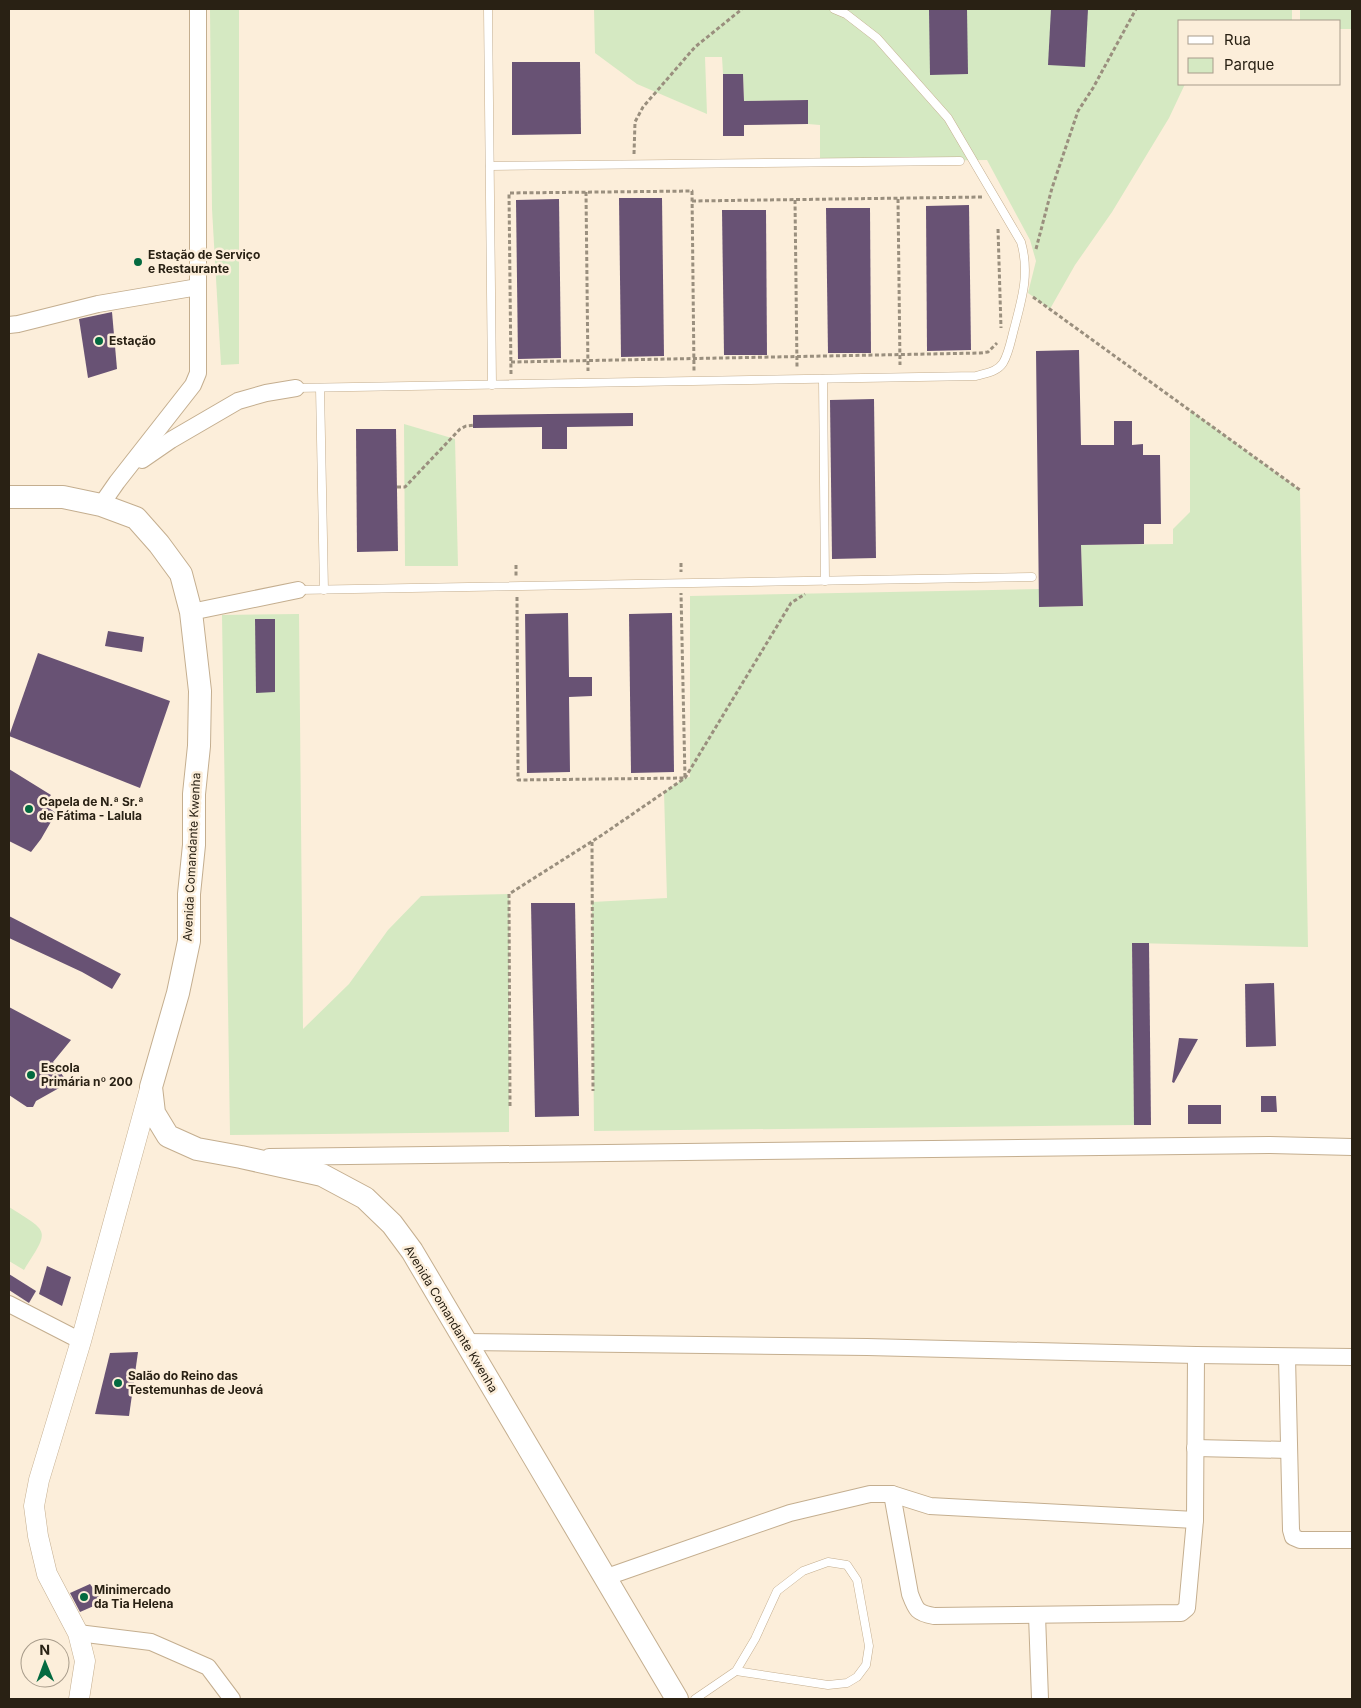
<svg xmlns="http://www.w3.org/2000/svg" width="1361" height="1708" viewBox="0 0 1361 1708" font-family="Inter,sans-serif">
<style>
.green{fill:#d5e9c2}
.building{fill:#685274}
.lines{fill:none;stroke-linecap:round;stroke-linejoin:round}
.service-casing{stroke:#c4ae8f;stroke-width:9}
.minor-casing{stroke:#c4ae8f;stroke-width:18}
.tertiary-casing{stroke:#c4ae8f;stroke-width:21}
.secondary-casing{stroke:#c4ae8f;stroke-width:24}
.path{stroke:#9a8f7e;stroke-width:3;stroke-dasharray:4 2.5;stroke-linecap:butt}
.service{stroke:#fff;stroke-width:8}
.minor{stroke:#fff;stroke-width:16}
.tertiary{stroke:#fff;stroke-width:20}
.secondary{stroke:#fff;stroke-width:22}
.poi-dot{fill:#046a40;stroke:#fceeda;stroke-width:2}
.labels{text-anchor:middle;stroke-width:5;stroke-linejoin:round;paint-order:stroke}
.poi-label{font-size:12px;font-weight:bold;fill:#292114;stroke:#fceeda;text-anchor:start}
.street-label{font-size:12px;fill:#292114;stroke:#fceeda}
</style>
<rect width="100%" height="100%" fill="#fceeda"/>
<g class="green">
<path d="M210,9h29v355l-18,1 -9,-156z"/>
<path d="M594,9h698v12h-112v63h5l-16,34 -57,94 -37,53 -25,44 -22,-16 8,-32 -6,-21 -43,-80 -167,2v-37l-12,-1v-24l-64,1 -1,-27h-20l-1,-17h-17l2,57 -70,-30 -42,-31z"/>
<path d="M1300,9h52v20h-12v-8h-40z"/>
<path d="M1190,410l110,80 8,457 -176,-4 2,182 -540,6 -2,-229 75,-4 -3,-106 21,-14 5,-1v-181l349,-7 1,18 43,-1 -2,-61 92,-1v-15l17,-17z"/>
<path d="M404,424l51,15 3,127h-53z"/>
<path d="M299,614l4,415 46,-45 39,-54 33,-34 88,-2v238l-279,3 -8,-520z"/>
<path d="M9,1207c41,26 41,22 15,63l-15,-9z"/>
</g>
<g class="building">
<path d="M929,9h38l1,65 -38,1z"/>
<path d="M1051,9h37l-3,58 -37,-2z"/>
<path d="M512,62h68l1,72 -69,1z"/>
<path d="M723,74h20l1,27 64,-1v24l-64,1v11h-21z"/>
<path d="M619,198h43l2,158 -43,1z"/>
<path d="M559,199l2,159 -43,1 -2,-159z"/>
<path d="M969,205l2,145 -44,1 -1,-145z"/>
<path d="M826,208h44l1,145h-43z"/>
<path d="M722,210h44l1,145h-43z"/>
<path d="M112,312l5,57 -29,9 -9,-59z"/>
<path d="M1079,350l2,95h33v-24h18v24l11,-1v11h17l1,69h-17v20l-63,1 2,61 -44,1 -3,-256z"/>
<path d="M874,399l2,159 -44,1 -2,-159z"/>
<path d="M633,413v13l-66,1v22h-25v-22l-69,1v-13z"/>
<path d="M356,429h40l2,122 -41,1z"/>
<path d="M568,613l1,64h23v19l-23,1 1,75 -43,1 -2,-159z"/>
<path d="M672,613l2,159 -43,1 -2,-159z"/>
<path d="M255,619h20v73l-19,1z"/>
<path d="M108,631l36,6 -2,15 -37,-6z"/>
<path d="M38,653l132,48 -30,87 -131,-52z"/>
<path d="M9,769l42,26 -8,9 13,9 -15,26 -10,13 -22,-11z"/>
<path d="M531,903h44l4,213 -44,1z"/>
<path d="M9,916l112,58 -9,15 -30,-17 -73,-34z"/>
<path d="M1132,943h17l2,182h-17z"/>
<path d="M1274,983l2,63 -30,1 -1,-63z"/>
<path d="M9,1007l62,33 -18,22 15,21 -32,18 -3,6h-6l-18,-12z"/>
<path d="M1179,1038l19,1 -24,44 -2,-1z"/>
<path d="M1261,1096h15l1,16h-16z"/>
<rect x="1188" y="1105" width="33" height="19"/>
<path d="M47,1266l24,11 -9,29 -23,-12z"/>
<path d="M9,1274l27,17 -7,12 -20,-13z"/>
<path d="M138,1352l-9,64 -34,-2 15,-61z"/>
<path d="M90,1584l13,18 -23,10 -10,-19z"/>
</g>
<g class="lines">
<defs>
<g id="service">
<path d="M488,9l4,376"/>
<path d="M490,166l470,-5"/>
<path d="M823,379l2,202"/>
<path d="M296,388l680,-12c10,-3 21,-4 27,-13 6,-10 8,-23 11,-34 8,-30 16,-56 7,-87l-73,-124 -71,-80 -31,-24 -12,-5"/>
<path d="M320,388l4,202"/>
<path d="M298,590l734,-13"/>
<path d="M695,1699l41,-28 19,-32 22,-48 26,-20 25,-9 19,3 10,15 12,66 -3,19 -9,12 -10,6 -19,2 -92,-14"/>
</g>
<g id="minor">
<path d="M9,325l9,-1 80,-20 100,-17"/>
<path d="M142,460l29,-20 67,-39 28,-8 30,-5"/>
<path d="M101,505l16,-23 76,-97 5,-12v-364"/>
<path d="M191,612l107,-22"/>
<path d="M269,1157l1000,-12 83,2"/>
<path d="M9,1304l72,37"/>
<path d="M465,1342l402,5 329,8 156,2"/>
<path d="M1287,1357l4,173 2,7 7,3h52"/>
<path d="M1195,1448l94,2"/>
<path d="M892,1494l18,100c6,16 7,19 24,22l247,-3 6,-5 8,-88 1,-165"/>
<path d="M604,1578l186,-65 80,-19h22l38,12 265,14"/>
<path d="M1037,1615l3,84"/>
<path d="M78,1633l73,9 57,25 24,32"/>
</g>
<path id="tertiary" d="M79,1699l6,-38 -7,-28 -31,-59 -9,-38 -4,-30 5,-26 42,-139 69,-252"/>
<path id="secondary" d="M9,497h54l38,8 35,13 23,26 22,30 10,38 9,79 -1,55 -5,48v51l-5,49v47l-11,52 -27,94 3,26 14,23 29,13 44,8 81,18 43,23 27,26 20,27 265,448"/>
</defs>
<use href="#service" class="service-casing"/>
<use href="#minor" class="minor-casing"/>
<use href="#tertiary" class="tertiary-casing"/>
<use href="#secondary" class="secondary-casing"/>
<g class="path">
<path d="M634,154l1,-32 8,-15 52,-60 47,-38"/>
<path d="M586,192l2,179"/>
<path d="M898,199l2,166"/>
<path d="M795,200l2,167"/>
<path d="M692,201l290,-4"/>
<path d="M998,229l3,99"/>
<path d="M1036,249l16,-61 26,-77 15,-23 43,-79"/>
<path d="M1033,297l267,193"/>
<path d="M511,362l469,-9 8,-1 9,-9"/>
<path d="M511,374l-2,-181 183,-2 2,180"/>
<path d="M397,487h8l55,-58 6,-3 9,-1"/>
<path d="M681,563v9"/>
<path d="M516,565v11"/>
<path d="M517,597l1,183 167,-2 -4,-185"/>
<path d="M592,842l1,249"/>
<path d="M510,1106l-1,-212 93,-59 83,-57 106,-175 14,-9"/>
</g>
<use href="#service" class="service"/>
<use href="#minor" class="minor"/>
<use href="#tertiary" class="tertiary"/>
<use href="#secondary" class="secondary"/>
</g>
<g class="poi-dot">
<circle cx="138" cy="262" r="5"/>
<circle cx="99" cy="341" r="5"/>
<circle cx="29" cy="809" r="5"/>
<circle cx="31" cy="1075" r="5"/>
<circle cx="118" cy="1383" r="5"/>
<circle cx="84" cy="1597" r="5"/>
</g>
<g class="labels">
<g class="poi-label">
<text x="148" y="259">Estação de Serviço<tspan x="148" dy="14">e Restaurante</tspan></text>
<text x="109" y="345">Estação</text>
<text x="39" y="806">Capela de N.ª Sr.ª<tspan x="39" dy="14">de Fátima - Lalula</tspan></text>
<text x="41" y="1072">Escola<tspan x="41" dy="14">Primária nº 200</tspan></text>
<text x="128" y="1380">Salão do Reino das<tspan x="128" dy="14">Testemunhas de Jeová</tspan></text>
<text x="94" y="1594">Minimercado<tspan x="94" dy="14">da Tia Helena</tspan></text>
</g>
<g class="street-label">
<text transform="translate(192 857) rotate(-87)" y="4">Avenida Comandante Kwenha</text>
<text transform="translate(451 1319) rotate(59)" y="4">Avenida Comandante Kwenha</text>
</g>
</g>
<rect width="1361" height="1708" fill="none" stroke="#292114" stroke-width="20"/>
<rect x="1178" y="20" width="162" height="65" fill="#fceeda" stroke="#a89c8b"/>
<rect x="1188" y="36" width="25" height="8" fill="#ffffff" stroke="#a89c8b"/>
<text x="1224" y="45" font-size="15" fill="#292114">Rua</text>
<rect x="1188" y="58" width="25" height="15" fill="#d5e9c2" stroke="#a89c8b"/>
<text x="1224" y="70" font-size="15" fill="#292114">Parque</text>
<g transform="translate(45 1663) rotate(359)"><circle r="24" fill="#fceeda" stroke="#a89c8b"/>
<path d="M0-4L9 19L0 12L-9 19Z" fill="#046a40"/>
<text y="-8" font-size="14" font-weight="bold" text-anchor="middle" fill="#292114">N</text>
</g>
</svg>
